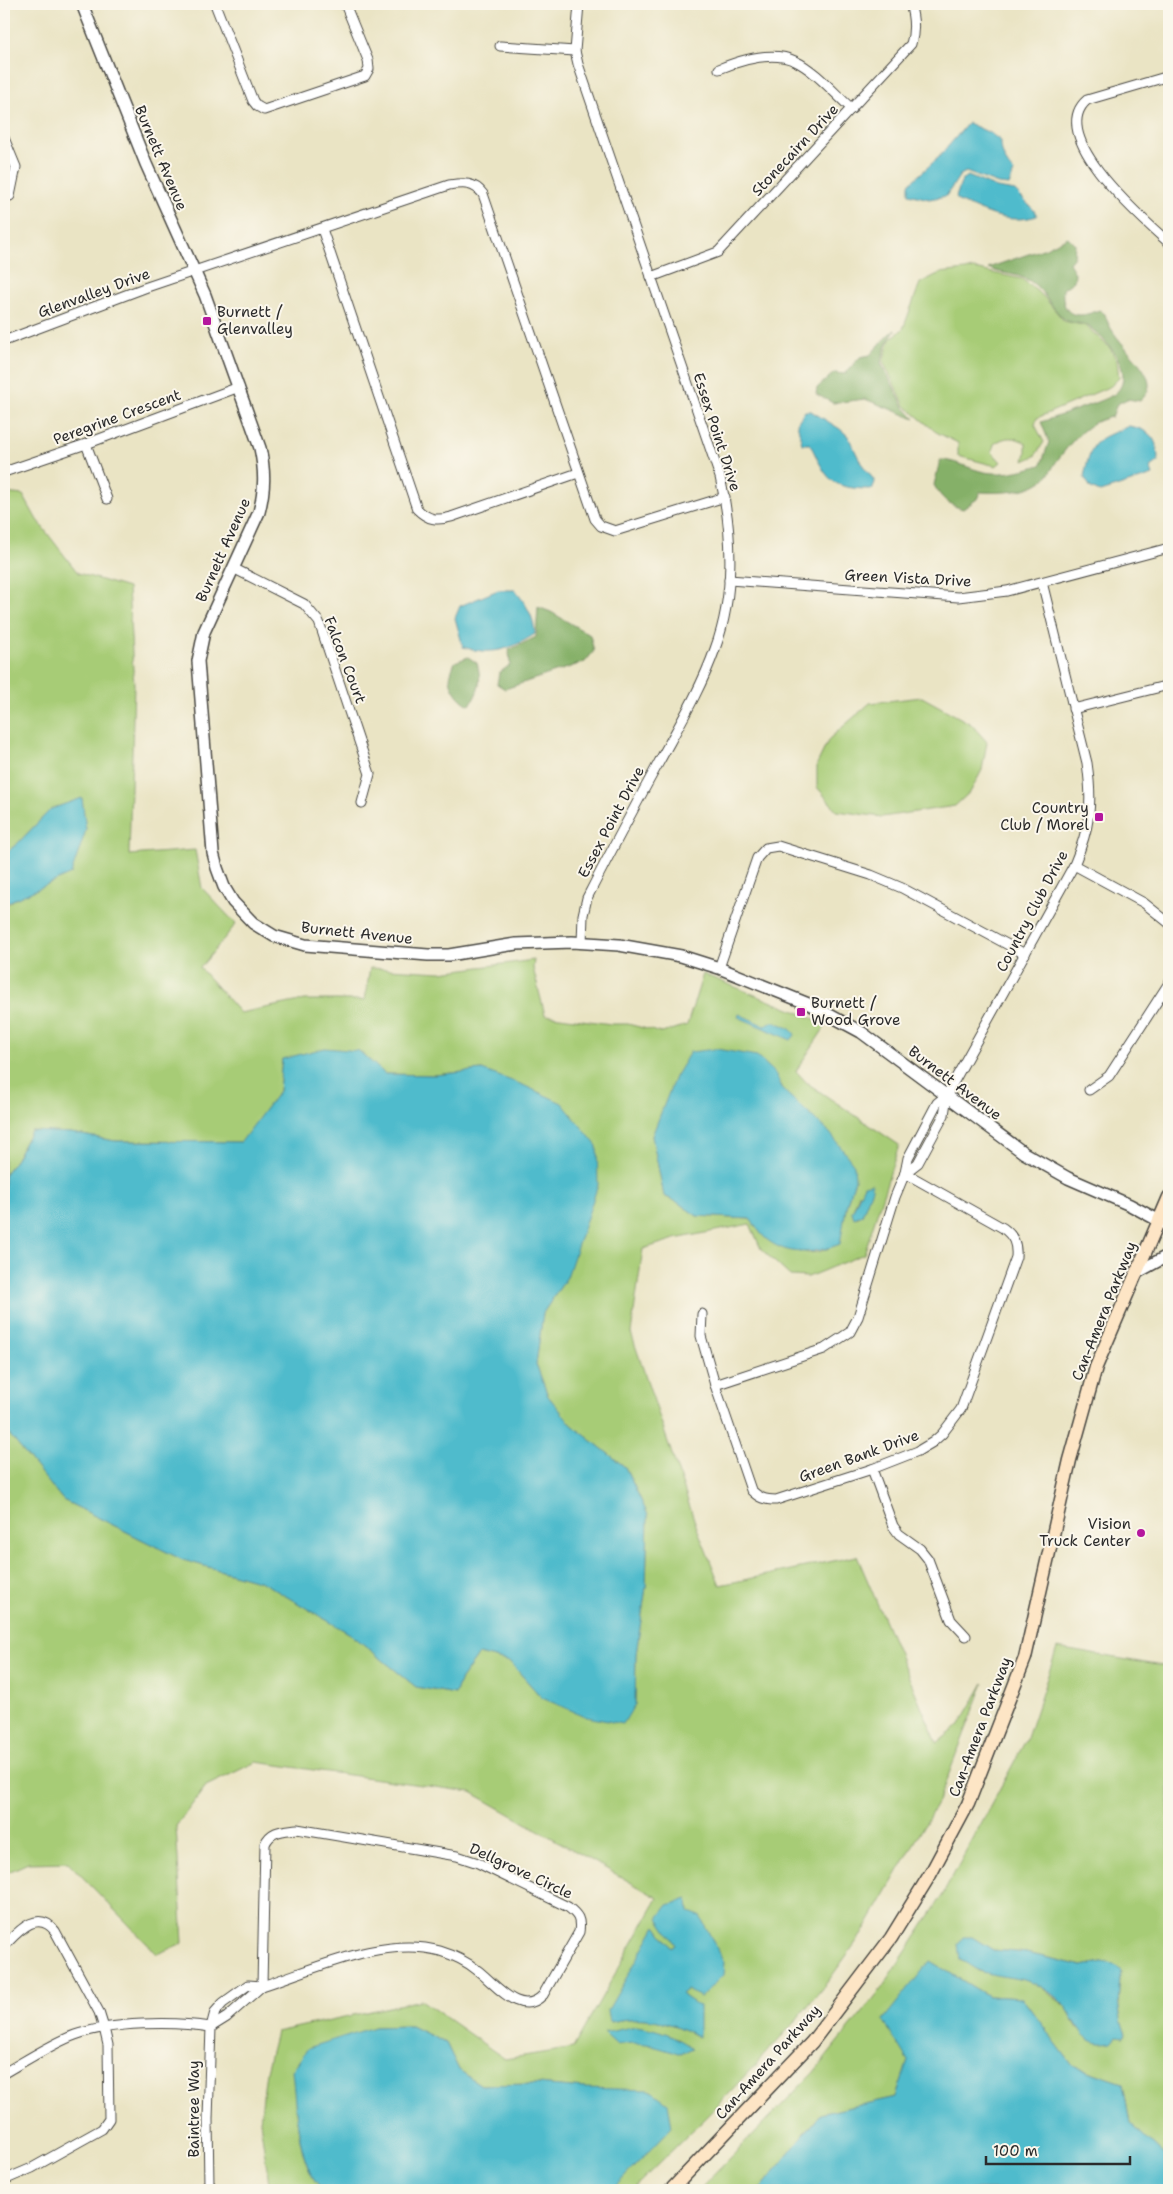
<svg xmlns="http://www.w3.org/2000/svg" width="1173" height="2194" viewBox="0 0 1173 2194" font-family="'Shantell Sans',sans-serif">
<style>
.green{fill:#a7cc76;stroke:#697c50;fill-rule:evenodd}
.forest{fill:#85b067;stroke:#586e49}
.water{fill:#50bbcc;stroke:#3e737c}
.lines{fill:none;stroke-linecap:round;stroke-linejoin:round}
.minor-casing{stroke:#484742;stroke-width:11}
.tertiary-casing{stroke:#484742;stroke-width:14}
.secondary-casing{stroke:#484742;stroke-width:15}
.minor{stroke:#fff;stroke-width:9}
.tertiary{stroke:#fff;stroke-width:11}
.secondary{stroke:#fde5c5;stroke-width:12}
.poi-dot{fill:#b5179e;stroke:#fbf7ec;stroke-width:2}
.labels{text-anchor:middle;stroke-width:4;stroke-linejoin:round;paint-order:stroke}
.street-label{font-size:15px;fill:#2b2b2b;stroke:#fbf7ec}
.poi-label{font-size:15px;fill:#2b2b2b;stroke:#fbf7ec;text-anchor:start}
</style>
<rect width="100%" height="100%" fill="#fbf7ec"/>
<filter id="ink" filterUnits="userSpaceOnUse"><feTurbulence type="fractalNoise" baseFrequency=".02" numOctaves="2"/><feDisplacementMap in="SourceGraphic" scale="10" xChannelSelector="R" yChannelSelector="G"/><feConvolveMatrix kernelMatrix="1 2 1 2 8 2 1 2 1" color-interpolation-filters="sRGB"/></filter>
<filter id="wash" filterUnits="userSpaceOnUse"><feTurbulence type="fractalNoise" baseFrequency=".0096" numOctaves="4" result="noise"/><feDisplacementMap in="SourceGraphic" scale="20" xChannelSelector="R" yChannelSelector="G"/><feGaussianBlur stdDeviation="1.12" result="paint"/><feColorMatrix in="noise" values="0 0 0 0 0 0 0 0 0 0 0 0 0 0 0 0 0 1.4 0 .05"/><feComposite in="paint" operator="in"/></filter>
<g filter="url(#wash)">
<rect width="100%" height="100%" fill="#eae4c4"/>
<g class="green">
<path d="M974,269l48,10 22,18 20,24 22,5 24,22 7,13 2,17 -8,8 -74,32 -2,7 9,17 -9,14 -11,5 2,-9v-9c-12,-7 -21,-7 -32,1l-2,8 9,10 -5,4 -38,-10v-13l-22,-11 -31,-26 -22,-44 7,-23 13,-10 17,-46 20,-10z"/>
<path d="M4,493l19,2 14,25 41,53 50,15 6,97 -5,170 66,-5 7,38 34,36 -36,44 40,45 65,-13h60l5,-32 71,4 93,-12 -1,8 12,47 66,9h17l34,9 25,-8 16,-51 124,50 -31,47 11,12 92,62 -35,109 -56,23 -18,-1 -29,-27 -11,-25 -75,15 -32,10 -12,84 66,195 23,57 137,-29 80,187 22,-17 25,-43 -46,119 -76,132 -33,46 -37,45 -77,83 -83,82h-20l59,-63 -87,-39 -47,-4 -56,1 -22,-15 -13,-27 -35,-17 -37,1 -81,44c3,32 3,98 31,119h-54l-10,-69 6,-50 10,-39 145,-32 84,59 68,-11 85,-150 -187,-106 -215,-30 -50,24 -30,40 7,117 -26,11 -89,-92 -40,1 -24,11v-446l59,72 120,60 79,22 90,53 64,52 39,7 6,-15 18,-25 31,8 32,36 93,7 1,-51 10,-67 2,-72 -23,-48 -53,-42 -24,-29 -12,-32 7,-51 24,-36 -84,-207 -48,5 -51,-1 -25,-23 -77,8 -3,32 -37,51 -127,-1 -44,-8 -40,-2 -15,28 -12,16v-271l6,-1 76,-73 -4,-31 -31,10 -34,35 -13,10zM774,1072l10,19 21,21 50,68 -8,23 -8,41 -20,8 -11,1 -43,-15 -15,-19 -53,-3 -20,-14 -13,-6 -12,-60 11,-25zM872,1189l-10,25 -5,4 -5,-6 7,-19zM656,1926l16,22 5,-4 8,46 -5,5 18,42c-30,-17 -54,-23 -88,-15zM679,2038l2,16 -23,-9 -24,-3z"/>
<path d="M922,697l49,27 16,18 -5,28 -11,21 -16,15 -73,11 -45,-6 -20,-24v-23l12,-25 41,-36z"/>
<path d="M1057,1648l112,19v493l-39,-37 -7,-40 -50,-17 -51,-68 -34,-2 -58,-35 -22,100 -12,36 -76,17 -60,76h-61l115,-118 68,-84 59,-90 86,-160zM972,1937l21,13 34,3 55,13 20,-4 19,9c-3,25 -5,39 5,63l-2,3 -46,-8 -11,-21 -32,-26 -57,-11 -9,-8 -9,-3v-7z"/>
</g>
<g class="forest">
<path d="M1068,237l7,7 -1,13 -5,6 6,10 -1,8 -11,8c-2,27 13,31 36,21l6,4c6,27 42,48 44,70 0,8 -4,12 -9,17l-13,-2 -10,5 -5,13c-25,4 -38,22 -53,41 -6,7 -8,16 -16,22 -17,13 -42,13 -63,12l-3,7 -14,10c-15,-4 -22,-11 -29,-24l6,-25c18,0 35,13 54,13 15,1 32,-4 47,-8l8,-23 -8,-20c14,-5 66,-22 75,-29 21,-21 -10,-54 -27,-66 -7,-5 -19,-3 -25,-8 -14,-12 -22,-34 -40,-41 -12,-5 -24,-4 -36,-10l58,-20z"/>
<path d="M895,330l-8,13 -6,20 23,44 11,12 -50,-20 -32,4 -17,-9 1,-6 17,-15 11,1 15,-17 10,-2 19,-21z"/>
<path d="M538,607l13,5 39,23 4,16 -9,11 -80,27 -8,-5 2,-11 11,-8 -1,-15 27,-13z"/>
<path d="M468,657l9,6c5,17 3,27 -7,42 -9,-3 -19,-16 -20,-26 0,-5 3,-12 5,-17z"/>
</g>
<g class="water">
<path d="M968,123l22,10 11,8c-1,10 5,24 13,31l-5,13 -11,-1 -32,-12 -6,3 -14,21 -17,3 -20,-5v-10l30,-27z"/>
<path d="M968,176l29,12 18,3 19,19 3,6c-31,9 -51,-4 -79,-15l-2,-4 6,-17z"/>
<path d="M805,411h6l29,18 8,7 13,27 13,17 -1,9c-44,0 -45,-9 -63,-45h-8l-5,-21z"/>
<path d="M1129,426c22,4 29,13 29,35l-8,6 3,8 -53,17 -9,-4 -7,-11c8,-39 11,-36 45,-51z"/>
<path d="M498,590h17c11,14 19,26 20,44 -25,16 -44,22 -72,13l-8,-29 5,-12z"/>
<path d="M82,798l4,32 -15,44 -67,30v-50l13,-10 34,-35z"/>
<path d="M739,1014l26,12 8,-4c8,2 18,5 22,13l-4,5 -53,-23z"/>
<path d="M325,1048l34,3 26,23 50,1 47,-5 41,15 39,18 35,43 1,39 -31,92 -24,36 -7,51 12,32 24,29 53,42 23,48 -2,72 -10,67 -1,50 -12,20 -36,-7 -45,-19 -32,-36 -31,-8 -18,25 -6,15 -39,-7 -64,-52 -90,-53 -79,-22 -120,-60 -59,-72v-253l12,-16 15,-28 40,2 44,8 126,1 38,-51 3,-32z"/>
<path d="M716,1049l41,7 17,16 10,19 46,42 24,32 1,15 -8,23 -7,41c-25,10 -53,13 -75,-6 -6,-6 -10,-13 -15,-19l-53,-3 -20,-14 -13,-6 -12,-60 23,-59 15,-25z"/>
<path d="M872,1183v6l-10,26 -8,3 -2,-6 12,-27z"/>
<path d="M688,1899l1,13 11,4 24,46 -1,13 -22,22 -15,-7 -5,4 18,12v31c-30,-16 -55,-23 -89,-15l-2,-12 48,-84 16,22 4,-3 -18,-27 10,-13z"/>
<path d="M963,1937h9l21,13 34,3 55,13 20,-4 12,2 7,7c-3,25 -5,39 5,63l-2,3 -7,-1 -5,6c-29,6 -32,-15 -45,-33 -3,-5 -9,-10 -14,-14 -23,-20 -46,-15 -73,-24 -7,-2 -12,-8 -20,-11l-2,-16z"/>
<path d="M930,1961l58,35 34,2 51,68 50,17 7,40 39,37v30h-409l60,-76 76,-17 12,-36 -25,-41z"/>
<path d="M411,2026l35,17 13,27 22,15 56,-1 47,4 66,2 18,13 4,24 -60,63h-288c-27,-20 -28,-87 -32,-119l16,-23 66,-21z"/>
<path d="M636,2026c22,3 39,9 56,22l-11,6c-24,-8 -38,-14 -64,-9l-13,-12z"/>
</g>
</g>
<g filter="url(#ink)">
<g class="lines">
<defs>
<g id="minor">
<path d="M215,4l38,97 4,5 7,4 101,-34 4,-7 -1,-9 -23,-56"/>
<path d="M579,4l-4,47 3,13 142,413c13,56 15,118 -5,172 -14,40 -37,78 -57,115 -24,44 -48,89 -71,134l-4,17 -1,28"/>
<path d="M500,46l75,5"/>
<path d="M719,69c22,-9 53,-19 76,-8 20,9 41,34 57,48"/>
<path d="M1169,76l-82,24c-42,36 57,120 82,143"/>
<path d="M4,138l12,29 -6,29"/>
<path d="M322,229l95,280c11,11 20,12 34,8l127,-44"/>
<path d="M651,277l67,-25 193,-208c4,-13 3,-27 -1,-40"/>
<path d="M4,341l143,-54 302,-102c15,-2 25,-3 34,9l112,325 6,7 14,5 110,-34"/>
<path d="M86,444l21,55"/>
<path d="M4,472l82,-28 153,-57"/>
<path d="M233,568l71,36 15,18 51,152 -8,29"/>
<path d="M729,580l229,17 49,-6 162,-43"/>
<path d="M1073,709l96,-24"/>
<path d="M1074,865l70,38 25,20"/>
<path d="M719,968l38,-110 9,-10 12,-2 93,29 31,13 123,66"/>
<path d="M1089,1090l20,-14 60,-93"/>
<path d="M905,1173l13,-10 26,-48 3,-20 5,-10 122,-220c16,-38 19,-60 13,-102l-45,-181"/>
<path d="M702,1314l-1,22 14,49 36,105c8,8 14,10 25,10l96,-31 46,-18 15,-9 9,-8 19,-25 55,-152c1,-13 -2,-21 -13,-29l-98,-55"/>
<path d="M715,1385l109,-36 26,-17 8,-15 37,-120 10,-24 3,-15 29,-55 10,-8"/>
<path d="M872,1469l21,57 6,8 21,15 8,10 23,61 15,16"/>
<path d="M4,1946c13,-13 33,-38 51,-15l44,81 5,16 4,17 1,74 -7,10 -70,39 -28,12"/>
<path d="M211,2027l16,-10 35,-31"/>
<path d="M4,2073c21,-12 49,-30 71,-38 37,-13 98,-14 136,-8"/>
<path d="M209,2186l-1,-67 3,-92 4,-15 8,-9 25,-18 14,1c53,-17 123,-51 178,-35 13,4 26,10 37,19 18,13 43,49 66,25l36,-63c2,-13 -1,-17 -11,-25l-90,-44 -21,-7 -160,-27c-14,2 -26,1 -32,15l-3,142"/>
</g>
<g id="tertiary">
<path d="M82,4l64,160 59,131 55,153c5,23 5,41 -1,64l-55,120 -6,29 15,192 4,15 7,19 9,15 20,21 21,13 31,9 123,10h21l67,-11 56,-2 47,3 62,11 38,12 92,37 50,27 163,121 44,25 62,27 39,21"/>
<path d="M1136,1273l33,-18"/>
<path d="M202,2190l7,-4 3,4"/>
</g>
<path id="secondary" d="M671,2190l141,-148 79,-104 40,-65 37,-69 57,-146 45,-198 26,-93 73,-170"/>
</defs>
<use href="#minor" class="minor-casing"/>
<use href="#tertiary" class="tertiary-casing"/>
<use href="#secondary" class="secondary-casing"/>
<use href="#minor" class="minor"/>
<use href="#tertiary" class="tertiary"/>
<use href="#secondary" class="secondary"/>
</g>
</g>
<g class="poi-dot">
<rect x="202" y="316" width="10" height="10" rx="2.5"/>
<rect x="1094" y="812" width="10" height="10" rx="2.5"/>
<rect x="796" y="1007" width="10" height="10" rx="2.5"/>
<circle cx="1141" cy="1533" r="5"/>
</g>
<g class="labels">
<g class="street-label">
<text transform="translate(795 150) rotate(-47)" y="5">Stonecairn Drive</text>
<text transform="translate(161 158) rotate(67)" y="5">Burnett Avenue</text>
<text transform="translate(94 293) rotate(-20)" y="5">Glenvalley Drive</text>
<text transform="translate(117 417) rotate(-20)" y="5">Peregrine Crescent</text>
<text transform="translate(717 432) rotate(72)" y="5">Essex Point Drive</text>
<text transform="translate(223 550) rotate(-66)" y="5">Burnett Avenue</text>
<text transform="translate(908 578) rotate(3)" y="5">Green Vista Drive</text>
<text transform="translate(345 660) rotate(69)" y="5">Falcon Court</text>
<text transform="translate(611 822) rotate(-62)" y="5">Essex Point Drive</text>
<text transform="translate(1032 911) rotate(-62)" y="5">Country Club Drive</text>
<text transform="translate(357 933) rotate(6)" y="5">Burnett Avenue</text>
<text transform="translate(955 1083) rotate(37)" y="5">Burnett Avenue</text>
<text transform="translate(1104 1311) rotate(-68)" y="5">Can-Amera Parkway</text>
<text transform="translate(859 1456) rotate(-20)" y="5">Green Bank Drive</text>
<text transform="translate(980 1727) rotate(-69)" y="5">Can-Amera Parkway</text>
<text transform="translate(521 1871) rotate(25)" y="5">Dellgrove Circle</text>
<text transform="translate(768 2062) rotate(-48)" y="5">Can-Amera Parkway</text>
<text transform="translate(194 2109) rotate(-90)" y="5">Baintree Way</text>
</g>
<g class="poi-label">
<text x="217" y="317">Burnett /<tspan x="217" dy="17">Glenvalley</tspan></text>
<text x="1089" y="813" text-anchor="end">Country<tspan x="1089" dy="17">Club / Morel</tspan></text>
<text x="811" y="1008">Burnett /<tspan x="811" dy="17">Wood Grove</tspan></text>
<text x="1131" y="1529" text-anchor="end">Vision<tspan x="1131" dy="17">Truck Center</tspan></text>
</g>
</g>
<rect width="1173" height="2194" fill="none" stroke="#fbf7ec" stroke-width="20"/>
<path d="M986 2156v8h144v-8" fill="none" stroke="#2b2b2b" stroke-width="2.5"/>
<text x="993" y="2156" font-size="15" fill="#2b2b2b" stroke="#fbf7ec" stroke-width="4" paint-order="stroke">100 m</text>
</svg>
